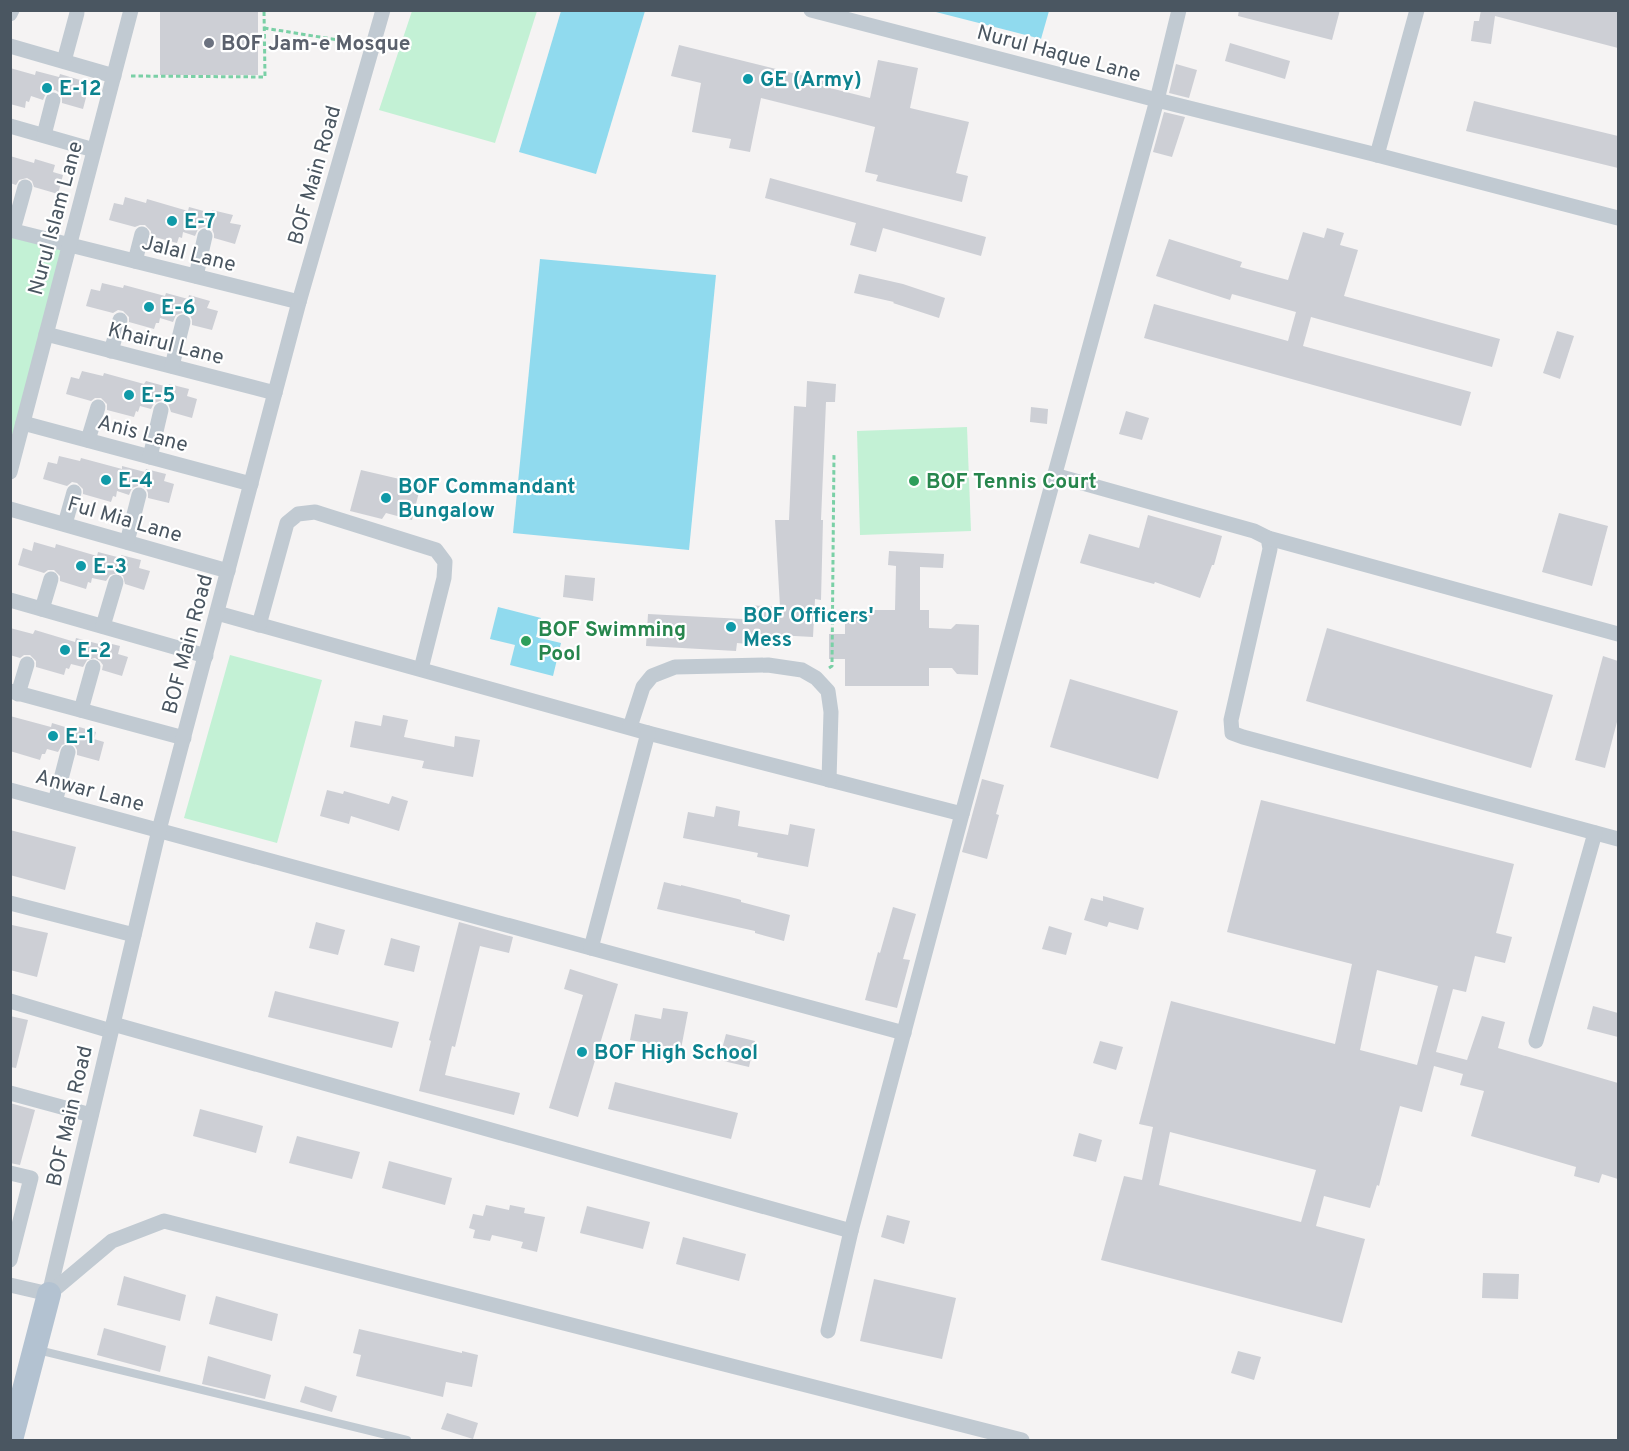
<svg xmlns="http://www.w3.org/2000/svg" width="1629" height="1451" viewBox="0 0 1629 1451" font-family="Overpass,sans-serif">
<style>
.green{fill:#c3f1d5}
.water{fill:#90daee}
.building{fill:#cdcfd5;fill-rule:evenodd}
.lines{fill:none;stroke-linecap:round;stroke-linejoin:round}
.path{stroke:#7ad0a6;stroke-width:3;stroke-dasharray:4.5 3;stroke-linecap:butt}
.lane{stroke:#c1cad2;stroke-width:8}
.street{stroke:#c1cad2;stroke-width:15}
.primary{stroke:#b3c2d1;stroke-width:24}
.worship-dot{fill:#6b7280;stroke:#fff;stroke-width:2}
.culture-dot{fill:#0f9aa8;stroke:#fff;stroke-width:2}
.leisure-dot{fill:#2e9e5b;stroke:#fff;stroke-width:2}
.labels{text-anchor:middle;stroke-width:4.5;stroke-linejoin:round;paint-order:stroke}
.worship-label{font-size:21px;font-weight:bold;fill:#5b616d;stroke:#fff;text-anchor:start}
.street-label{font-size:21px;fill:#4a5661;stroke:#fff}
.culture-label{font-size:21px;font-weight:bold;fill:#0d838f;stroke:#fff;text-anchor:start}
.leisure-label{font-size:21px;font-weight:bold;fill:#27864d;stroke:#fff;text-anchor:start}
</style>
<rect width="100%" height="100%" fill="#f5f3f3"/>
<g class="green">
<path d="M412,11h125l-42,132 -116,-33z"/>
<path d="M11,236l53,15 -53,189z"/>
<path d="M967,427l4,104 -111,4 -3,-104z"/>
<path d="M230,655l92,25 -45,163 -93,-25z"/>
</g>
<g class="water">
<path d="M561,11h84l-49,163 -77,-22z"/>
<path d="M932,11h117l-8,28z"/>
<path d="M540,259l176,16 -27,275 -176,-17z"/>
<path d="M498,607l43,11 -5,19 25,6 -8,33 -43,-11 5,-20 -25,-6z"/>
</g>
<g class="building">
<rect x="160" y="10" width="98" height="65"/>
<path d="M1239,10h101l-8,30 -94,-24z"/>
<path d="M1481,10h137v38l-123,-32 -4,28 -20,-3 3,-20h5z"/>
<path d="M1230,43l60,18 -5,18 -60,-18z"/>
<path d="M679,45l145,36 -2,5 48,12 8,-38 40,8 -8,40 59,14 -13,51 12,3 -6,26 -86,-21 2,-6 -13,-3 10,-45 -42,-11 -72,-18 -11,54 -21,-4 2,-9 -39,-7 9,-49 -30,-7z"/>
<path d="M1176,64l21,6 -8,28 -20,-5z"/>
<path d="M10,68l25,7 1,-4 23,6 1,-3 20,6 -2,7 10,3 -5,19 -21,-6v-5l-2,-5 -5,-3 -9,3 -3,7 -12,-4 -2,6 -3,-1 -1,7 -15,-4z"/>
<path d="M1474,101l144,35v32l-152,-37z"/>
<path d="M1164,112l21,5 -13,40 -19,-5z"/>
<path d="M10,156l24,7 1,-4 20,6 -2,7 10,3 -5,19 -24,-7 -2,-6 -5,-3 -8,2 -3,5 -6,-2z"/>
<path d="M770,178l216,59 -5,19 -98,-28 -7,24 -26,-7 6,-22 -91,-25z"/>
<path d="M125,197l21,6 1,-4 41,12 1,-4 22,6 1,-3 21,5 -3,8 11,2 -6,19 -21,-6v-4l-2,-5 -5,-3 -9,3 -3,7 -12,-4 -1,6 -3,-1 -2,6 -26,-7v-5l-6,-6h-5l-5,2 -26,-7 5,-17 9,2z"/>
<path d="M1327,228l17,5 -4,12 18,5 -14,46 156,43 -8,28 -181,-50 -8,29 168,46 -10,34 -317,-88 10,-34 134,37 8,-29 -64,-18 -2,6 -74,-24 13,-37 73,23 -2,5 48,13 15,-48 21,6z"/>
<path d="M859,274l44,10 42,14 -6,20 -46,-15 1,-1 -40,-9z"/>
<path d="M102,283l21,5 1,-3 41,11 1,-3 22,6 1,-4 21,6 -3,7 11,3 -6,19 -20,-5v-5l-2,-5 -5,-3 -9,3 -3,7 -13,-4 -1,5h-3l-2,6 -25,-7v-5l-6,-6 -5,-1 -5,3 -27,-7 5,-17 9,2z"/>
<path d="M1557,331l17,5 -14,43 -17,-6z"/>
<path d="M82,371l21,5 1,-3 40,11 2,-3 22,6 1,-3 20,5 -2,7 10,3 -5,19 -21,-6 -3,-9 -5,-3 -9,3 -3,6 -11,-3 -2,6 -2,-1 -2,6 -27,-7v-6l-6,-6h-6l-4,3 -25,-7 5,-17 8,2z"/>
<path d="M807,381l29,3 -1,18h-9l-5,118h2l-2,80 -6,-1 -2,38 -54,-3 -1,11 -21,-2 -1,8 -90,-5 2,-32 95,5 1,-14 36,2 -5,-87h14l5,-114 12,1z"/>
<path d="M1031,407l17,2 -1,15 -17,-2z"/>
<path d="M1126,411l23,7 -7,22 -23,-6z"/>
<path d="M59,456l21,5 1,-3 41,11v-3l23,6 1,-3 20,5 -2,7 10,3 -5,19 -21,-5v-5l-2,-5 -5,-3 -9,3 -3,7 -12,-4 -1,6 -3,-1 -2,6 -28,-8v-5l-6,-6 -5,-1 -5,4 -24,-7 5,-17 9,2z"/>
<path d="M361,470l60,14 -9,36 -26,-7 -4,6 -32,-8z"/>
<path d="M1559,513l49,13 -16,60 -50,-14z"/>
<path d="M1148,515l74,21 -8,29h-2l-12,33 -45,-16 -1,2 -74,-21 9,-29 50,14z"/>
<path d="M34,542l21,6 1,-4 41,12 1,-4 23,6v-3l20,5 -2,8 11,3 -6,19 -19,-6 -2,-8 -5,-3 -8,2 -4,6 -14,-3 -1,5 -3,-1 -2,7 -26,-8v-5l-6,-6h-6l-4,3 -26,-8 5,-17 9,3z"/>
<path d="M889,551l55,3 -1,14 -23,-1v43h9v18l22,1 5,-5 23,1 -1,50 -21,-1 -5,-6h-23v18h-84v-27h-16v-25h16v-24h50l1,-44 -8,-1z"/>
<path d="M565,575l30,3 -2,23 -30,-4z"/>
<path d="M10,628l23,6 2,-4 40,12 1,-4 23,6 1,-3 20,5 -2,8 10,3 -6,19 -20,-6 1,-5 -3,-4 -5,-3 -8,2 -4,7 -12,-3 -2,5 -3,-1 -2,7 -28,-8v-6l-6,-6h-6l-4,3 -10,-3z"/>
<path d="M1327,628l226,67 -22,73 -225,-67z"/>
<path d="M1603,656l15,5v57l-13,50 -30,-8z"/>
<path d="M1070,679l108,32 -20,68 -108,-32z"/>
<path d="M383,715l25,5 -4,17 50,10 1,-11 25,4 -7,37 -51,-9 2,-7 -74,-14 5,-26 26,5z"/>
<path d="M10,716l41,11 1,-4 23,7 1,-4 20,6 -2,7 10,3 -5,19 -22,-6v-5l-2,-4 -5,-4 -8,3 -4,7 -11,-3 -2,5h-3l-2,6 -30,-9z"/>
<path d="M982,779l22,6 -8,29 3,1 -12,44 -25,-7z"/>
<path d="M327,790l16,4 1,-3 45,13 3,-8 16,5 -9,30 -48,-15 -2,8 -29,-8z"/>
<path d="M1261,800l253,64 -18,69 16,4 -7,26 -30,-7 -9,36 -13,-3 -17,63 31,8 15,-44 23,6 -7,26 120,35v96l-16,-5 -3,9 -25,-7 2,-9 -105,-31 13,-45 -24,-6 3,-11 -29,-8 -12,46 -22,-6 -21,80 -2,-1 -7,23 -46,-12 -8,30 49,13 -23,84 -241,-63 23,-84 18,4 11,-53 -14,-3 32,-123 164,43 17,-80 -125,-32zM1377,970l61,16 -21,79 -57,-15zM1170,1132l146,38 -15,52 -142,-37z"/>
<path d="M716,806l24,5 -2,15 50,9 2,-11 25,5 -7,38 -51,-10 1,-4 -75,-15 5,-26 26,5z"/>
<path d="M10,830l66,17 -11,43 -55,-15z"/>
<path d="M664,882l17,4v-1l57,14 3,1v2l49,13 -6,26 -29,-8v-2l-98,-22z"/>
<path d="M1103,896l41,12 -6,22 -29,-8 -2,5 -23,-7 7,-22 12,3z"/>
<path d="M893,907l23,7 -13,45 7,1 -13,48 -32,-8 13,-48 2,1z"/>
<path d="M316,922l29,8 -7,25 -29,-7z"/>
<path d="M459,922l54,15 -4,16 -29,-7 -25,101 -3,-1 -7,29 75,18 -6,22 -95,-24 12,-50 -2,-1z"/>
<path d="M12,925l36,8 -11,44 -27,-7v-38z"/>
<path d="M1049,926l23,7 -6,22 -24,-6z"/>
<path d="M391,938l29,8 -6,26 -30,-7z"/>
<path d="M570,969l48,15 -40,133 -29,-9 34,-113 -19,-6z"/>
<path d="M275,991l124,31 -7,26 -124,-31z"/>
<path d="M1593,1006l25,7v24l-31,-8z"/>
<path d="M663,1008l25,4 -7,37 -51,-9 5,-26 26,5z"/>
<path d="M10,1016l18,4 -12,48 -6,-1z"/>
<path d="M726,1034l29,7 -6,26 -30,-7z"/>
<path d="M1100,1041l23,6 -7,23 -23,-7z"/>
<path d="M615,1082l123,31 -7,26 -123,-30z"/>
<path d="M10,1103l25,7 -15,55 -10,-2z"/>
<path d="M200,1109l63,17 -7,27 -63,-17z"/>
<path d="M1079,1133l23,7 -6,22 -23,-6z"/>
<path d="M297,1136l63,16 -8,27 -63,-16z"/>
<path d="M389,1161l63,17 -7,27 -63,-17z"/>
<path d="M486,1205l23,5 1,-5 15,3 -1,5 21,4 -8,35 -16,-4 2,-6 -31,-7 -2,6 -17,-3 2,-8 -6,-2 4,-14 10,2z"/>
<path d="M587,1206l63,16 -7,27 -63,-16z"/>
<path d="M887,1215l23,6 -6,23 -23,-7z"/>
<path d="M683,1237l63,17 -7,27 -63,-17z"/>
<path d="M1483,1273l36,1 -1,25 -36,-1z"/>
<path d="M124,1276l62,19 -6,26 -63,-16z"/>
<path d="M874,1279l82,19 -14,61 -82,-18z"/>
<path d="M216,1296l62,18 -6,27 -63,-17z"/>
<path d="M104,1328l62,18 -6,26 -63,-17z"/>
<path d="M359,1329l103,24v-2l16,4 -6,32 -26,-5 -3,15 -87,-21 5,-21 -8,-2z"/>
<path d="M1238,1351l23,6 -7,23 -23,-7z"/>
<path d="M208,1356l63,19 -6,24 -63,-15z"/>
<path d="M305,1386l32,10 -5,16 -32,-10z"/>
<path d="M447,1413l31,10 -5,16 -32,-10z"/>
</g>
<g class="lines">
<g class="path">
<path d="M264,28l93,15"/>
<path d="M131,76l134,1 -1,-67"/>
<path d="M829,668l3,-2 2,-212"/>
</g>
<path class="lane" d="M38,1350l369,90"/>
<g class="street">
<path d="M811,10l346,90 220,55 241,63"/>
<path d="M10,14l2,-4"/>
<path d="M10,46l104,30"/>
<path d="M64,61l13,-48"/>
<path d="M10,126l84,24"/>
<path d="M44,135l9,-35"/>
<path d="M1377,155l40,-145"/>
<path d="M10,230l289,72"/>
<path d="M13,230l12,-43"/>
<path d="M135,261l7,-27"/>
<path d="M196,276l9,-40"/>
<path d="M46,334l229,59"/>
<path d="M111,351l9,-31"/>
<path d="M172,366l11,-44"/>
<path d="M23,423l228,61"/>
<path d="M88,440l10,-33"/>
<path d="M150,457l11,-47"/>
<path d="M10,472l121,-462"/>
<path d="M1054,475l200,56 14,7 2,11 -39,171 1,13 11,4 375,102"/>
<path d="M10,509l218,62"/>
<path d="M65,524l9,-32"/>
<path d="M1268,538l350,96"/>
<path d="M127,542l12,-47"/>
<path d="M10,600l196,56"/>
<path d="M42,609l9,-30"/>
<path d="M217,613l431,120 314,81"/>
<path d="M259,625l28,-102 11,-9 17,-2 121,38 9,12 -1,16 -23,91"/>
<path d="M103,626l13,-44"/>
<path d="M10,691l174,47"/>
<path d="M18,694l9,-30"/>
<path d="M81,710l12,-43"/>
<path d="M630,727l13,-40 9,-11 23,-9 93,-2 34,5 14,8 12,13 3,21 -2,68"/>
<path d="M10,790l894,243"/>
<path d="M55,802l13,-50"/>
<path d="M10,903l124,32"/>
<path d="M591,948l57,-215"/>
<path d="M10,1001l101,30"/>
<path d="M113,1024l738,207"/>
<path d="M1536,1041l59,-208"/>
<path d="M10,1093l81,22"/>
<path d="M10,1173l21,5 -21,82"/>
<path d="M10,1285l39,9"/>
<path d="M49,1294l110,-464 140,-528 84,-292"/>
<path d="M49,1294l63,-53 52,-20 858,219"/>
<path d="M828,1331l23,-100 111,-417 195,-714 22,-90"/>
</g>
<path class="primary" d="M11,1440l38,-146"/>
</g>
<circle class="worship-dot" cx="209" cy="43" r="6"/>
<g class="culture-dot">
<circle cx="748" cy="79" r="6"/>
<circle cx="47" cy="88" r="6"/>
<circle cx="172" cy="221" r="6"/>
<circle cx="149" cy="307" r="6"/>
<circle cx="129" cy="395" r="6"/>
<circle cx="106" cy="480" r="6"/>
<circle cx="386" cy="498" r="6"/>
<circle cx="81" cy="566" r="6"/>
<circle cx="731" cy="627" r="6"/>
<circle cx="65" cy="650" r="6"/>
<circle cx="53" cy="736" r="6"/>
<circle cx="582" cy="1052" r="6"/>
</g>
<g class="leisure-dot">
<circle cx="914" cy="481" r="6"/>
<circle cx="526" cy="641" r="6"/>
</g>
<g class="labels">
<g class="worship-label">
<text x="221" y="50">BOF Jam-e Mosque</text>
</g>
<g class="street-label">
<text transform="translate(1059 53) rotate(15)" y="7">Nurul Haque Lane</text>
<text transform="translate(314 175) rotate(-74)" y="7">BOF Main Road</text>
<text transform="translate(55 218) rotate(-75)" y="7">Nurul Islam Lane</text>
<text transform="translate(189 253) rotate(14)" y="7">Jalal Lane</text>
<text transform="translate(166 343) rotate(14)" y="7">Khairul Lane</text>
<text transform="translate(143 433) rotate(15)" y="7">Anis Lane</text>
<text transform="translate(125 519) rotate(16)" y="7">Ful Mia Lane</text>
<text transform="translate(187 644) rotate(-75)" y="7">BOF Main Road</text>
<text transform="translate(90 790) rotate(15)" y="7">Anwar Lane</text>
<text transform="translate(69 1116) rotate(-77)" y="7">BOF Main Road</text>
</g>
<g class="culture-label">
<text x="760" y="86">GE (Army)</text>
<text x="59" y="95">E-12</text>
<text x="184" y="228">E-7</text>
<text x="161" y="314">E-6</text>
<text x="141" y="402">E-5</text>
<text x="118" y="487">E-4</text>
<text x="398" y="493">BOF Commandant<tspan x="398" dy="24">Bungalow</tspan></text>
<text x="93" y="573">E-3</text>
<text x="743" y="622">BOF Officers'<tspan x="743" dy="24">Mess</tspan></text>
<text x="77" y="657">E-2</text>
<text x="65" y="743">E-1</text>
<text x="594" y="1059">BOF High School</text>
</g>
<g class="leisure-label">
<text x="926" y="488">BOF Tennis Court</text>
<text x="538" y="636">BOF Swimming<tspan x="538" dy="24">Pool</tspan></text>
</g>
</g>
<rect width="1629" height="1451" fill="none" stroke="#4a5661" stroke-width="24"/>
</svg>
